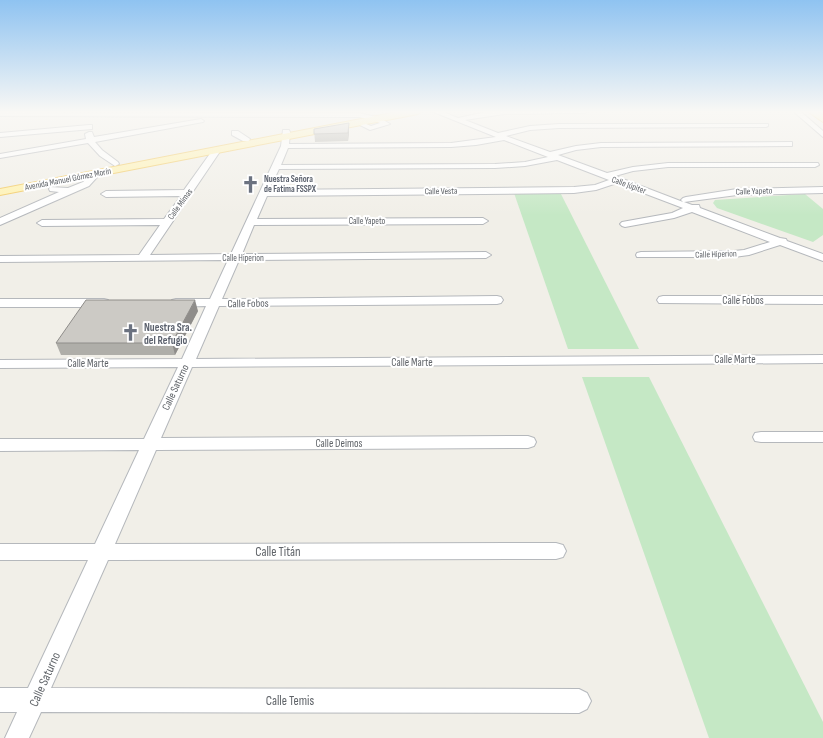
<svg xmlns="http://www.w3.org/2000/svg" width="823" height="738" viewBox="0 0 823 738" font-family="'Sofia Sans Condensed',sans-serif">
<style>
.green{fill:#c5e8c5}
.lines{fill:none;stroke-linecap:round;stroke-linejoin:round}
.minor-casing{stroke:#b5b8bc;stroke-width:2}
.major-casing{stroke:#f2c960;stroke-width:2}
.minor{fill:#fff;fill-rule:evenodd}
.major{fill:#fff2af;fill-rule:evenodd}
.wall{fill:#afaea9}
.shaded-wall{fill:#8f8d8a}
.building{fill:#cccac5;stroke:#8f8d8a}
.labels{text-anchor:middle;stroke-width:4;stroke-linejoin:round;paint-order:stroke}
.far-street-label{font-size:9px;fill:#5f6368;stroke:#fff}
.far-worship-label{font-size:9px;font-weight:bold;fill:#5b616d;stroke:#fff;text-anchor:start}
.street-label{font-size:11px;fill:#5f6368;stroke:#fff}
.worship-label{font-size:11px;font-weight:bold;fill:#5b616d;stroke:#fff;text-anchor:start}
.near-street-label{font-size:13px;fill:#5f6368;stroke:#fff}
</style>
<rect width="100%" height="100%" fill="#f1efe8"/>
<g class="green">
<path d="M514,193l47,1 78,155h-71z"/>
<path d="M805,194l18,15v26l-10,7 -96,-34 -4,-5 2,-3z"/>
<path d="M582,377h67l174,345v16h-114z"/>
</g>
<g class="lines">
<defs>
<g id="minor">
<path d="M431,111h10l17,7 33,-7h97l-3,2 -81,1 -39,6 33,13 32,-7 29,-2h209v2l-2,1 -207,1 -29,2 -24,6 44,16 26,-6 25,-3 191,-1v4h-3l-188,1 -25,3 -18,5 49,18 26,-6 35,-4h150l1,2 -4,2h-147l-35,4 -18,5 68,26 -2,-2 2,-2 3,-1 51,-8 86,-2v6l-86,2 -53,7 8,3h7l1,3 80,30 6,1 1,2 36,13v7l-43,-16 -31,10 -15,2h-97l-1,-2 1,-2 4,-1 93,-1 10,-1 26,-8 -78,-30 -18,6 -49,9 -3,-1 -2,-2 2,-2 50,-9 11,-5 -66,-25 -21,7 -22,3 -307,3 -10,23 226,-1 5,3 -5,3 -229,1 -12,29 244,-2 5,3 -5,3 -247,2 -17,39 275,-3 4,1 2,3 -2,3 -4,1 -278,2 -23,53 627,-4v8l-631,4 -31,71 367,-2 6,2 2,4 -2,4 -6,2 -372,2 -41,94 441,-1 7,2 3,6 -3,6 -7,2 -448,1 -57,128 528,1 8,4 4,8 -4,8 -8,4 -538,-1 -12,26h-24l12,-26h-17v-24h28l60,-128h-88v-16h95l44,-94 -139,1v-12h144l34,-72 -178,1v-8l182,-1 24,-53 -30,1 -4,-1 -2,-3 2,-3 4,-1h34l18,-39 -228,2v-6l139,-1 21,-30 -118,1 -5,-3 5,-3 122,-1 17,-23 -75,1 -5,-3 5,-3 78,-1 30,-42h3l4,2 -71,105 81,-1 50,-108 2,-16h6l1,2 -1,12 162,-1 45,-6zM504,140l44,17 -23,5 -30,2 -214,1 7,-17 163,-1 25,-2zM557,160l52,20 -14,5 -21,2 -305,3 10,-21 216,-1 30,-2z"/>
<path d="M793,111h7l23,20v6z"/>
<path d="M0,112l359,1 21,5 10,6 -20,6 -14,-7 3,-2 12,5 9,-3 -4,-2 -17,-4 -359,-1z"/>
<path d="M201,119l3,2 -1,1 -108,20 7,8 16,12 1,2 -4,2 -15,-10 -12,-13 -88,15v-4l86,-15 -1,-5 4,-2h3l2,5z"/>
<path d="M89,125h3v4l-92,8v-4z"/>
<path d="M232,131h6l12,8 -1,2h-6l-11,-6z"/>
<path d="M96,171l4,3 -11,12 -89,39v-7l59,-26 -9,-1 -1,-2 1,-2 18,1 15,-6 10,-10z"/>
<path d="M663,296h160v8l-164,-1 -2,-3 2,-3z"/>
<path d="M0,299h104l4,1 2,3 -2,3 -4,1h-104z"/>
<path d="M761,432h62v10h-62l-6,-1 -2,-4 2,-4z"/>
</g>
<g id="major">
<path d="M402,111h20l-4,3 -418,81v-6z"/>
<path d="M807,111h10l6,4v7z"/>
</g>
</defs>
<use href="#minor" class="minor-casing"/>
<use href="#major" class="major-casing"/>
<use href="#minor" class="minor"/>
<use href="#major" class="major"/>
</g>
<g class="wall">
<path d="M314,129l35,2 -1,10 -33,1z"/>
<path d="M198,311l-23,44h-114l-5,-12z"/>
</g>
<g class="shaded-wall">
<path d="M349,123v8l-1,10v-8z"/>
<path d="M195,300l3,11 -23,44 -3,-12z"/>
</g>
<g class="building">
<path d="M349,123l-1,10 -34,1v-5z"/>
<path d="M86,300h109l-23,43h-116z"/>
</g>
<linearGradient id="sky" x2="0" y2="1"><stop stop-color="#8fc3f1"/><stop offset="0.52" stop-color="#f9f8f5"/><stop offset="1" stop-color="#f9f8f5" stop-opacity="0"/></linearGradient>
<rect width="823" height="215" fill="url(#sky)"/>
<defs>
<symbol id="church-bare" viewBox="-9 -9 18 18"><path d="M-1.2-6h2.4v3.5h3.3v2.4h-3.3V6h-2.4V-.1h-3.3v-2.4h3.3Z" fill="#6b7280" stroke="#fff" stroke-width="2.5" paint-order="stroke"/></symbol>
</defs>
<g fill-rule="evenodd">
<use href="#church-bare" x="238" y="172" width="25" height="25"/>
<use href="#church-bare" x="118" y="320" width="25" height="25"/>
</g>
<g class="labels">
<g class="far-street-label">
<text transform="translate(68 179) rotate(-11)" y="3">Avenida Manuel Gómez Morín</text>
<text transform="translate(629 185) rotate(20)" y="3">Calle Júpiter</text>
<text transform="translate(441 191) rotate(-1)" y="3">Calle Vesta</text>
<text transform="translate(754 191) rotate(-2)" y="3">Calle Yapeto</text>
<text transform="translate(180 204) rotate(-54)" y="3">Calle Mimas</text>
<text x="367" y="224">Calle Yapeto</text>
<text transform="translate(716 254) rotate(-2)" y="3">Calle Hiperion</text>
<text x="243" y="261">Calle Hiperion</text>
</g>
<g class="far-worship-label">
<text x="264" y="182">Nuestra Señora<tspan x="264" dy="10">de Fatima FSSPX</tspan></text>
</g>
<g class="street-label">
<text x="743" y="304">Calle Fobos</text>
<text transform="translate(248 303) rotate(-1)" y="4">Calle Fobos</text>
<text x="735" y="363">Calle Marte</text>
<text x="412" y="366">Calle Marte</text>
<text x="88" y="367">Calle Marte</text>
<text transform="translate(175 387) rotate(-65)" y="4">Calle Saturno</text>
<text x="339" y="447">Calle Deimos</text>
</g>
<g class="worship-label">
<text x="144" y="331">Nuestra Sra.<tspan x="144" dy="13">del Refugio</tspan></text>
</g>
<g class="near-street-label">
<text x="278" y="556">Calle Titán</text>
<text transform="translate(44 679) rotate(-66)" y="5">Calle Saturno</text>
<text x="290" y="705">Calle Temis</text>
</g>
</g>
</svg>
